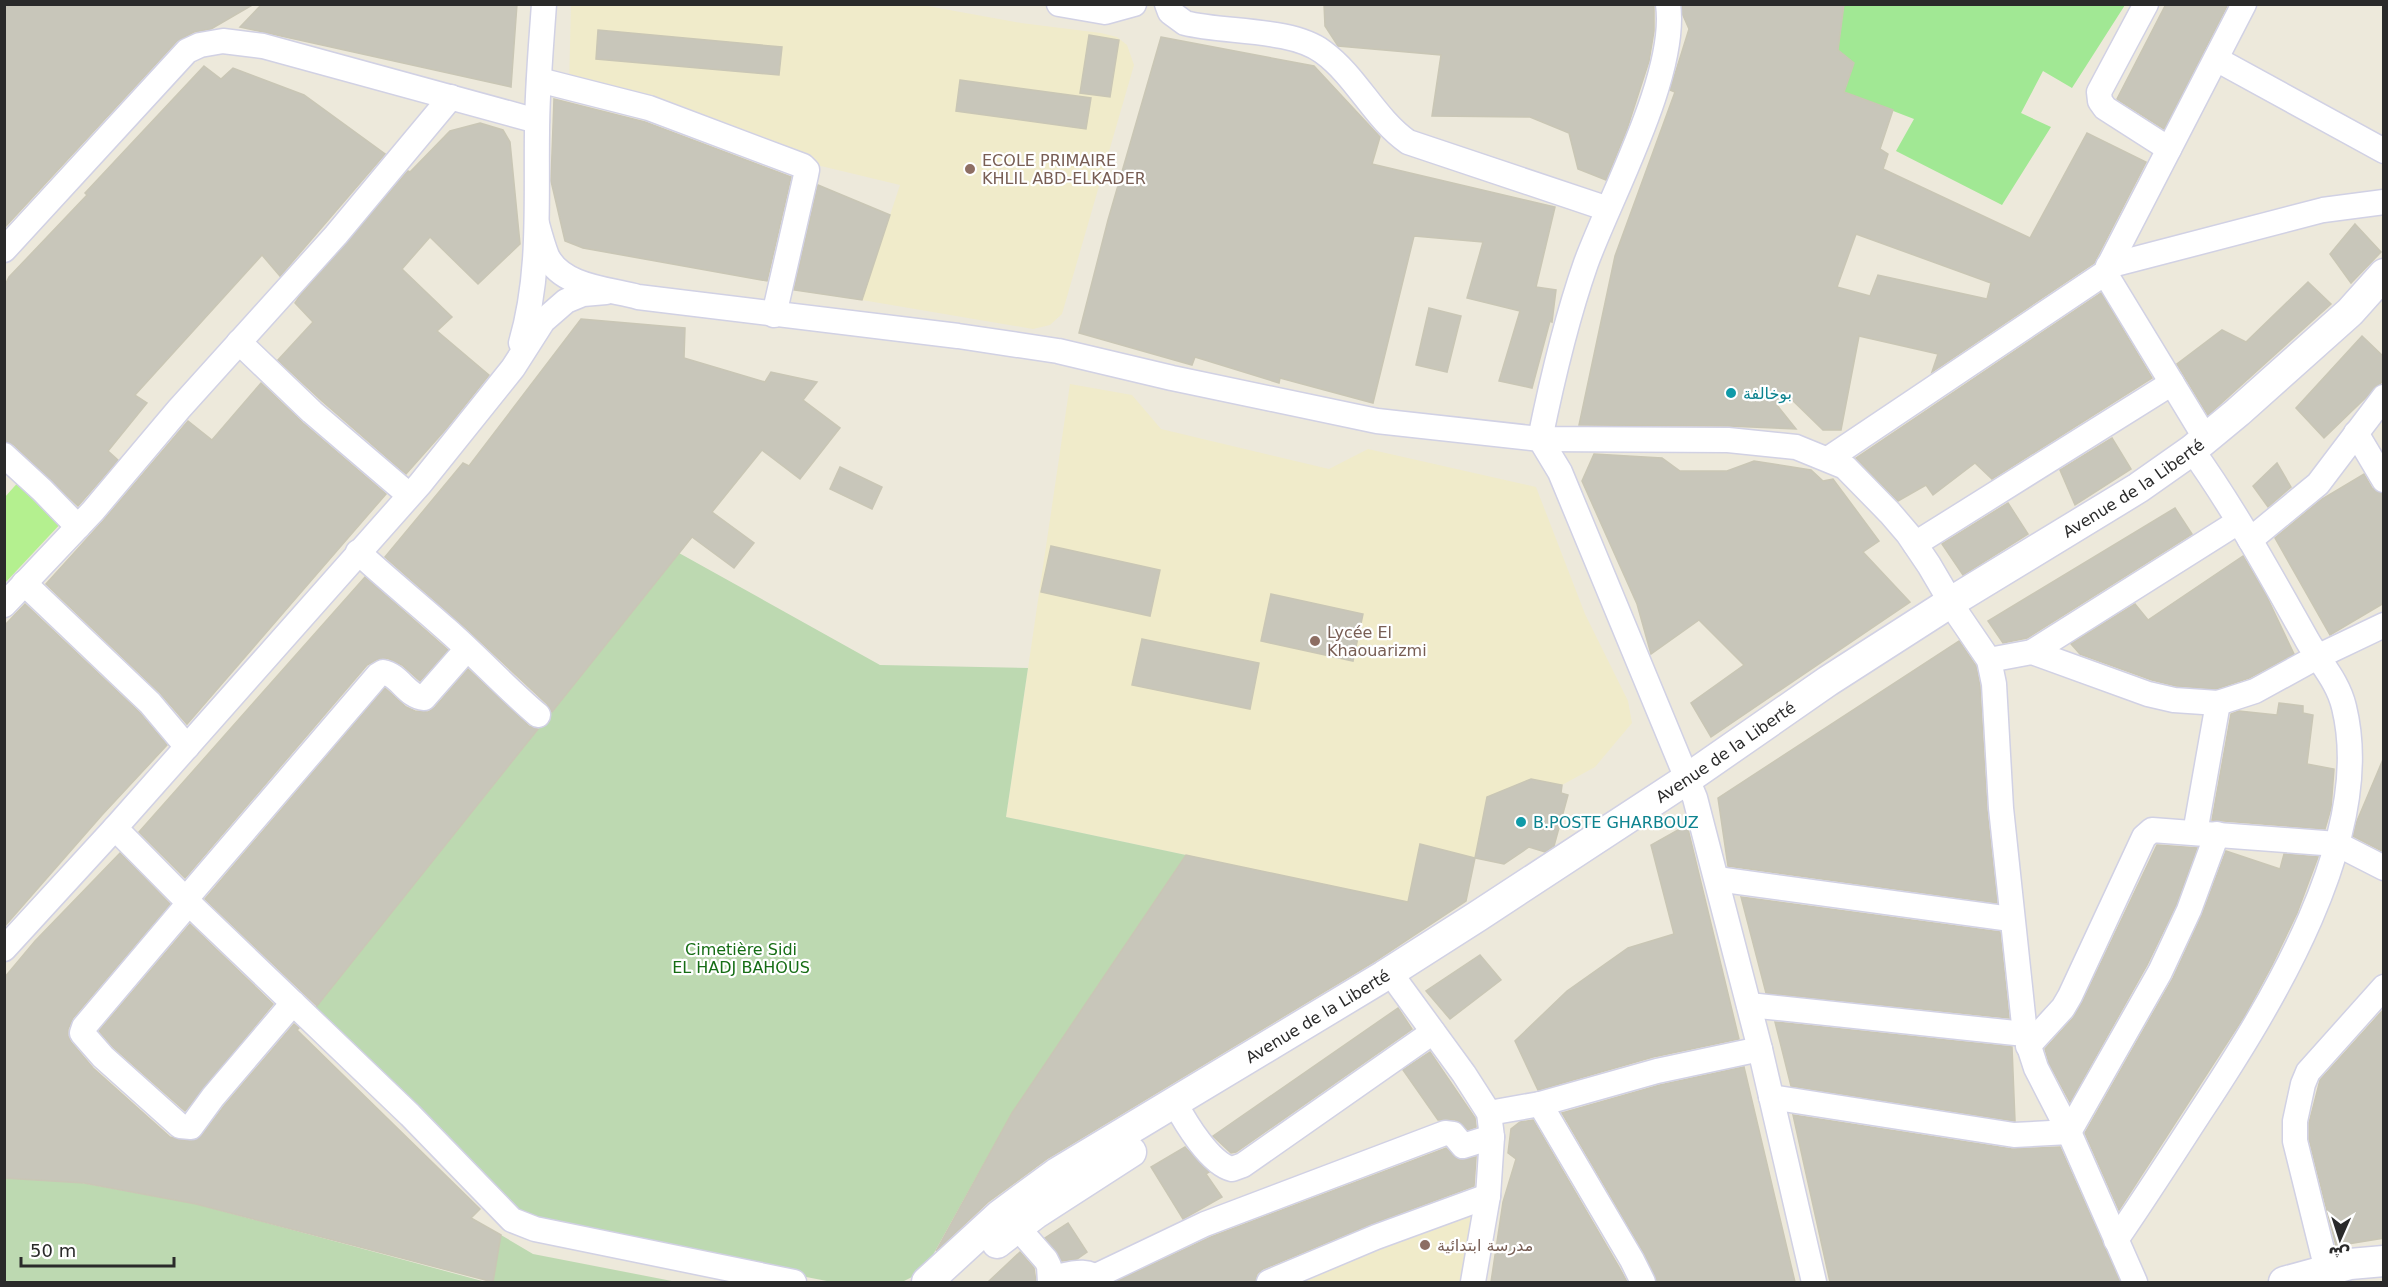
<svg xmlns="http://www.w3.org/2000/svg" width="2388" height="1287" viewBox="0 0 2388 1287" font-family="'DejaVu Sans','Noto Sans Arabic',sans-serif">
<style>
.education{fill:#f0ebca}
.green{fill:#a1e894}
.cemetery{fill:#bdd9b1}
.pitch{fill:#b4f08f}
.building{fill:#c8c6ba;stroke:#c9c6b5;stroke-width:1.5;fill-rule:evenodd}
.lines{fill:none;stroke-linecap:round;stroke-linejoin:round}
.minor-casing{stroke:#d1d1e4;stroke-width:27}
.tertiary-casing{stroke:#d1d1e4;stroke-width:33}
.minor{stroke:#fff;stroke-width:24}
.tertiary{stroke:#fff;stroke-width:30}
.education-dot{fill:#8d6e63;stroke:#fff;stroke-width:2}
.culture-dot{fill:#0f9aa8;stroke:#fff;stroke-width:2}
.labels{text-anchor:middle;stroke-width:4.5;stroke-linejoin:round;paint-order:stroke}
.education-label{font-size:16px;fill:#785e54;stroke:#fff;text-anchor:start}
.culture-label{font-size:16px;fill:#0d838f;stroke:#fff;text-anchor:start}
.street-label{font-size:16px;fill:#2a2a2a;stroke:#fff}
.park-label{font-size:16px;fill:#166d15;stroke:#fff}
</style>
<rect width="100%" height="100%" fill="#ede9db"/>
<g class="education">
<path d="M571,4l351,1 99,18 80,10 16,4 10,8 7,20 -72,249 -12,11 -17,4 -171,-29 38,-115 -129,-31 -202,-67z"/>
<path d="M1070,384l62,11 29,34 168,40 39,-20 168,38 49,127 43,87 4,22 -37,44 -33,18 -31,-6 -44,18 -12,61 -55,-14 -12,58 -402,-85z"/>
<path d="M1473,1207l-13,75h-166z"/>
</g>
<path class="green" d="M1844,5h281l-53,83 -29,-17 -22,42 30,14 -49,78 -106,-54 18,-32 -70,-27 9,-29 -15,-13z"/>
<g class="cemetery">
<path d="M679,553l201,112 148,3 -22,149 180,38 -174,258 -88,158 -22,11h-70l-304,-59 -218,-209z"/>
<path d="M4,1178l73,4 119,22 290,78h-481z"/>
<path d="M501,1235l32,19 144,28h-184z"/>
</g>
<path class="pitch" d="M21,479l43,41 -59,63v-86z"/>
<g class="building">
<path d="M4,4h250l-43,25 -17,3 -17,9 -173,187z"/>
<path d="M262,4h255l-6,83 -271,-60z"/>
<path d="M1324,4h330v27l-5,30 -22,68 -21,51 -28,-11 -9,-36 -39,-16 -98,-1 9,-61 -103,-9 -13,-20z"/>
<path d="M1682,4h162l-6,46 16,13 -10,29 49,18 -13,39 8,5 -5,15 147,69 57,-105 59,29 -52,101 -162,109 6,-18 -79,-18 -18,94h-18l-36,-35 -11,9 20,25 -68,-3 -149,-1 36,-169 60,-164 -5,-2 19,-61 -7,-16zM1856,234l135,49 -4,16 -109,-24 -8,21 -33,-9z"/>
<path d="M2166,4h62l-64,125 -47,-30z"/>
<path d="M598,30l184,17 -3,28 -183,-16z"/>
<path d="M1089,35l30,5 -9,57 -30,-4z"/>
<path d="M1161,37l153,29 66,71 -8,27 183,43 -19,80 20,3 -4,32 -2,-1 -18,67 -33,-7 21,-70 -53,-13 16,-56 -69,-6 -41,167 -93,-25 -1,5 -84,-26 -3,8 -113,-32 29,-113z"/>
<path d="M204,66l17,13 12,-11 71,27 81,59 -105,122 -18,-21 -127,140 12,8 -39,48 10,9 -40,46 -64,-61 -10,-4v-154l5,-10 78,-82 -2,-2z"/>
<path d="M960,80l131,18 -5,31 -130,-18z"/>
<path d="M554,99l91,23 146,55 -24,104 -184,-33 -18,-7 -14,-60z"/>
<path d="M480,123l23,7 7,12 10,102 -42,40 -48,-47 -28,32 50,48 -15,14 52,44 -44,55 -39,44 -84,-73 -44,-41 35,-38 -18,-19 4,-6 109,-126 2,1 40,-41z"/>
<path d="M818,185l72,30 -28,85 -68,-10z"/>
<path d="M2355,224l26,28 -30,31 -21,-29z"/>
<path d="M2308,282l23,22 -123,111 -31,-51 45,-34 24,12z"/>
<path d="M2101,293l51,85 -160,101 -17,-16 -42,32 -7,-10 -28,16 -42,-43z"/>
<path d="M1429,308l32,8 -14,56 -31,-7z"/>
<path d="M581,319l104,9 -1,30 81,24 6,-10 46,10 -14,18 37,28 -40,51 -38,-29 -50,62 42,31 -20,25 -42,-31 -140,175 -5,-8 -80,-75 -82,-72 78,-94 6,3z"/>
<path d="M2362,336l22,21v23l-60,58 -28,-30z"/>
<path d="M261,383l42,40 83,71 -199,230 -27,-31 -114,-109 57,-63 85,-100 24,19z"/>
<path d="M2112,438l19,31 -56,36 -15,-35z"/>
<path d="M1594,454l68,4 18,13h47l27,-10 57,9 12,11 10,-2 46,62 -16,11 47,50 -199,135 -20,-34 53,-38 -45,-45 -48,34 -14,-50 -55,-123z"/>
<path d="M2277,463l14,24 -23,20 -15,-21z"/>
<path d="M840,467l42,20 -10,22 -42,-20z"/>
<path d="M2364,474l8,14 12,6v109l-54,32 -55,-97 47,-39z"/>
<path d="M2008,503l20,31 -65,41 -21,-31z"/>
<path d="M2175,508l17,26 -165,104 -24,5 -15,-22z"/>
<path d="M1051,546l109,24 -10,46 -109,-24z"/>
<path d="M2243,556l23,39 28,59 -45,24 -33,11 -40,-3 -24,-6 -72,-26 -9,-10 64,-40 13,16z"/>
<path d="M365,577l83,73 -28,31 -18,-16 -15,-7 -11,2 -9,5 -182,213 -46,-46z"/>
<path d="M1271,594l92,20 -10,47 -92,-20z"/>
<path d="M25,604l115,109 27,32 -65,70 -98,112v-301z"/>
<path d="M1142,639l117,24 -9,46 -118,-24z"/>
<path d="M1959,641l17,25 4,20 7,124 10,93 -269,-37 -10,-68z"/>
<path d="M468,669l61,57 9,3 -221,277 -112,-107 180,-211 21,19 9,4 13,1 7,-5z"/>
<path d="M2279,703l24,3v7l10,2 -6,49 27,5 -3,39 -6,21 -113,-9 19,-106 8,-3 38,4z"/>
<path d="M2384,757v95l-31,-16 4,-15z"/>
<path d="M1531,779l31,6 -1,8 7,2 -14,51 -9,6 -16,-5 -25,17 -29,-6 12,-61z"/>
<path d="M1687,825l52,214 -86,18 -115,33 -23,-49 52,-50 61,-43 46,-14 -23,-89z"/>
<path d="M1420,844l55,14 -9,43 -91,60 -327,197 -60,44 -52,49 76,-138 174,-258 222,47z"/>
<path d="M2157,845l40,3 -21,57 -29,60 -77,137 -21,-39 -4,-14 28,-31 9,-15z"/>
<path d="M2226,851l54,18 4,-15 34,3 -21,56 -25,52 -27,50 -126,195 -34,-77 88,-155 29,-63z"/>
<path d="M120,853l50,51 -97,114 -5,11v7l3,6 22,26 77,69 20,4 12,-6 22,-29 70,-82 5,4 -2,2 183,179 -9,9 30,17 -8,47 -297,-78 -112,-21 -80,-5v-200l31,-37z"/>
<path d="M1741,897l259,35 9,86 -243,-25z"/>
<path d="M190,924l83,80 -88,107 -72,-64 -14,-16z"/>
<path d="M1480,955l21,25 -51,39 -24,-28z"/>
<path d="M1398,1008l14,21 -176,123 -5,1 -18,-17z"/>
<path d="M2384,1009v229l-48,8 -27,-107v-16l11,-43z"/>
<path d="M1775,1022l237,25 3,74 -224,-35z"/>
<path d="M1430,1052l45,66 1,9 -8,3 -13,-10h-17l-35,-50z"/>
<path d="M1744,1067l51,215h-138l-13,-29 -82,-140 98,-28z"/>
<path d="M1793,1115l219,34 48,-2 60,135h-290z"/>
<path d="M1533,1120l86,147 8,15h-136l12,-80 13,-43 -8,-6 3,-24 9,-7z"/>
<path d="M1185,1147l24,25 -3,2 16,23 -39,22 -32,-52z"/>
<path d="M1446,1148l14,12 16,-3 -2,29 -103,38 -108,45 -6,5 -2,8h-140l96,-45z"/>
<path d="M1068,1223l19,29 -10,7 -15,2 -17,-23z"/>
<path d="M1020,1252l14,16 2,14h-48z"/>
</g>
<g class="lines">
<defs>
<g id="minor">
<path d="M1059,4l46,8 29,-8"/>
<path d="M1167,4l3,8 15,11c39,10 106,5 138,29 34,25 51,66 85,90l200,67"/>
<path d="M1668,4c10,70 -57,191 -82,259 -20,57 -34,117 -46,176l20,33 135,326 65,251 54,233"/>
<path d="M2146,4l-47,88 1,9 5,7 64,41"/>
<path d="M2216,59l168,92"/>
<path d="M539,80l110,28 154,58 4,4 -1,5 -32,140"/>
<path d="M537,224c3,11 6,22 10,32 15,31 62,33 91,41l320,39 100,15 114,27 205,43 163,18 188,1 68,7 49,20 45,46 18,21 21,31 30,51 30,44 5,24 7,124 24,226 11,34 33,64 66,150"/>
<path d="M4,250l183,-199 13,-6 23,-4 40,5 274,75"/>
<path d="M2108,266l215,-56 61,-8"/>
<path d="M2105,273l101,166"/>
<path d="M239,342l73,70 97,83"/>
<path d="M521,343c20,-68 15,-140 16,-210 0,-43 4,-86 7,-129"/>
<path d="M2356,433l28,47"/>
<path d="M4,455l38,35 36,37"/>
<path d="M1828,459l277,-186 139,-269"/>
<path d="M2250,540l68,-56 66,-87"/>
<path d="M1915,544l257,-161"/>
<path d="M358,552c29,27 59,51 88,77 32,28 60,59 92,86"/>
<path d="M24,583l126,120 37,44"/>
<path d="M4,605l89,-94 86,-102 157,-174 115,-138"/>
<path d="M2032,652l206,-130"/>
<path d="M1989,660l43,-8 116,42 26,6 44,3 37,-12 62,-34 67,-32"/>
<path d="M115,828l81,82 214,205 102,105 23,9 259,53"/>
<path d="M2195,833l23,-130"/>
<path d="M1717,879l294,40"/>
<path d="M185,900l193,-225 5,-3c17,3 24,25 41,26l43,-49"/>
<path d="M189,903l-105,124 -2,6 21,24 77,69 11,1 22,-30 80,-94"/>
<path d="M4,949l111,-121 305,-344 93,-116 30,-47 23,-20 17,-7 23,-2"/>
<path d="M1399,985l65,89 25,39 3,24 -4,59 -15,86"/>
<path d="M1749,1005l276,29"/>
<path d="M2028,1046l35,-38 7,-12 74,-159 8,-7 185,14 47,24"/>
<path d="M1771,1097l243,38 55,-3 91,-160 29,-62 28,-76"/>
<path d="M1175,1103c10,19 35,61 57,66l11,-4 190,-133"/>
<path d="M1540,1104l117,-33 103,-22"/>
<path d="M1489,1113l51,-9 92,156 11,22"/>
<path d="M1017,1227l29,33 3,6 1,16"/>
<path d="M2116,1240c29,-42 57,-86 85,-129 69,-105 175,-274 143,-404 -6,-26 -24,-44 -37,-67 -36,-64 -72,-130 -115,-190"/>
<path d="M2327,1270l-32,-129v-20l8,-37 5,-12 76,-85"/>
<path d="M1096,1276l109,-52 240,-91 8,1 10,12 29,-9"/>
<path d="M1050,1278c18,-3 39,-12 50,4"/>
<path d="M1269,1282l107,-45 112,-41"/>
</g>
<g id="tertiary">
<path d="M997,1243l38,-29 96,-62"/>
<path id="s1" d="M927,1282l73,-67 57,-42 327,-197 94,-60 209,-137 141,-98 123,-79 187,-114 54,-38 46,-38 112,-100 34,-38"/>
<path d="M2284,1282l66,-18 34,-3"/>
</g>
</defs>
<use href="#minor" class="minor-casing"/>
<use href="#tertiary" class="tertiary-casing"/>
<use href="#minor" class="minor"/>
<use href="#tertiary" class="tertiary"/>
</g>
<g class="education-dot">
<circle cx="970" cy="169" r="6"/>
<circle cx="1315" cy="641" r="6"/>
<circle cx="1425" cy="1245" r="6"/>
</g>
<g class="culture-dot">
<circle cx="1731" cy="393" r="6"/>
<circle cx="1521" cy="822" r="6"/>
</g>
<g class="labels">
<g class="education-label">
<text x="982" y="166">ECOLE PRIMAIRE<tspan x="982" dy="18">KHLIL ABD-ELKADER</tspan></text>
<text x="1327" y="638">Lycée El<tspan x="1327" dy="18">Khaouarizmi</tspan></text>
<text x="1437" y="1251">مدرسة ابتدائية</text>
</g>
<g class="culture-label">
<text x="1743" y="399">بوخالفة</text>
<text x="1533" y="828">B.POSTE GHARBOUZ</text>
</g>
<g class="street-label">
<text dy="6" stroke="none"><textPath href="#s1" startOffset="1446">Avenue de la Liberté</textPath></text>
<text dy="6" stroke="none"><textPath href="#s1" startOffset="960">Avenue de la Liberté</textPath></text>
<text dy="6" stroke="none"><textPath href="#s1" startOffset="474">Avenue de la Liberté</textPath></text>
</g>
<g class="park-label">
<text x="741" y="955">Cimetière Sidi<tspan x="741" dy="18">EL HADJ BAHOUS</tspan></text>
</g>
</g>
<rect width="2388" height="1287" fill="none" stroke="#2a2a2a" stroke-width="12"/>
<g transform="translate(2340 1239) rotate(183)" stroke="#ffffff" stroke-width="4.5" paint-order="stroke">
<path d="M0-4.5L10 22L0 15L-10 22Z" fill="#2a2a2a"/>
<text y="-9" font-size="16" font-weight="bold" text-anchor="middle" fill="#2a2a2a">ش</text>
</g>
<path d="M21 1257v9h153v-9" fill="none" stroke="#2a2a2a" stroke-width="3"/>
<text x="30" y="1257" font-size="18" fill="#2a2a2a" stroke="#ffffff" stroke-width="4.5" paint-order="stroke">50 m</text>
</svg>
